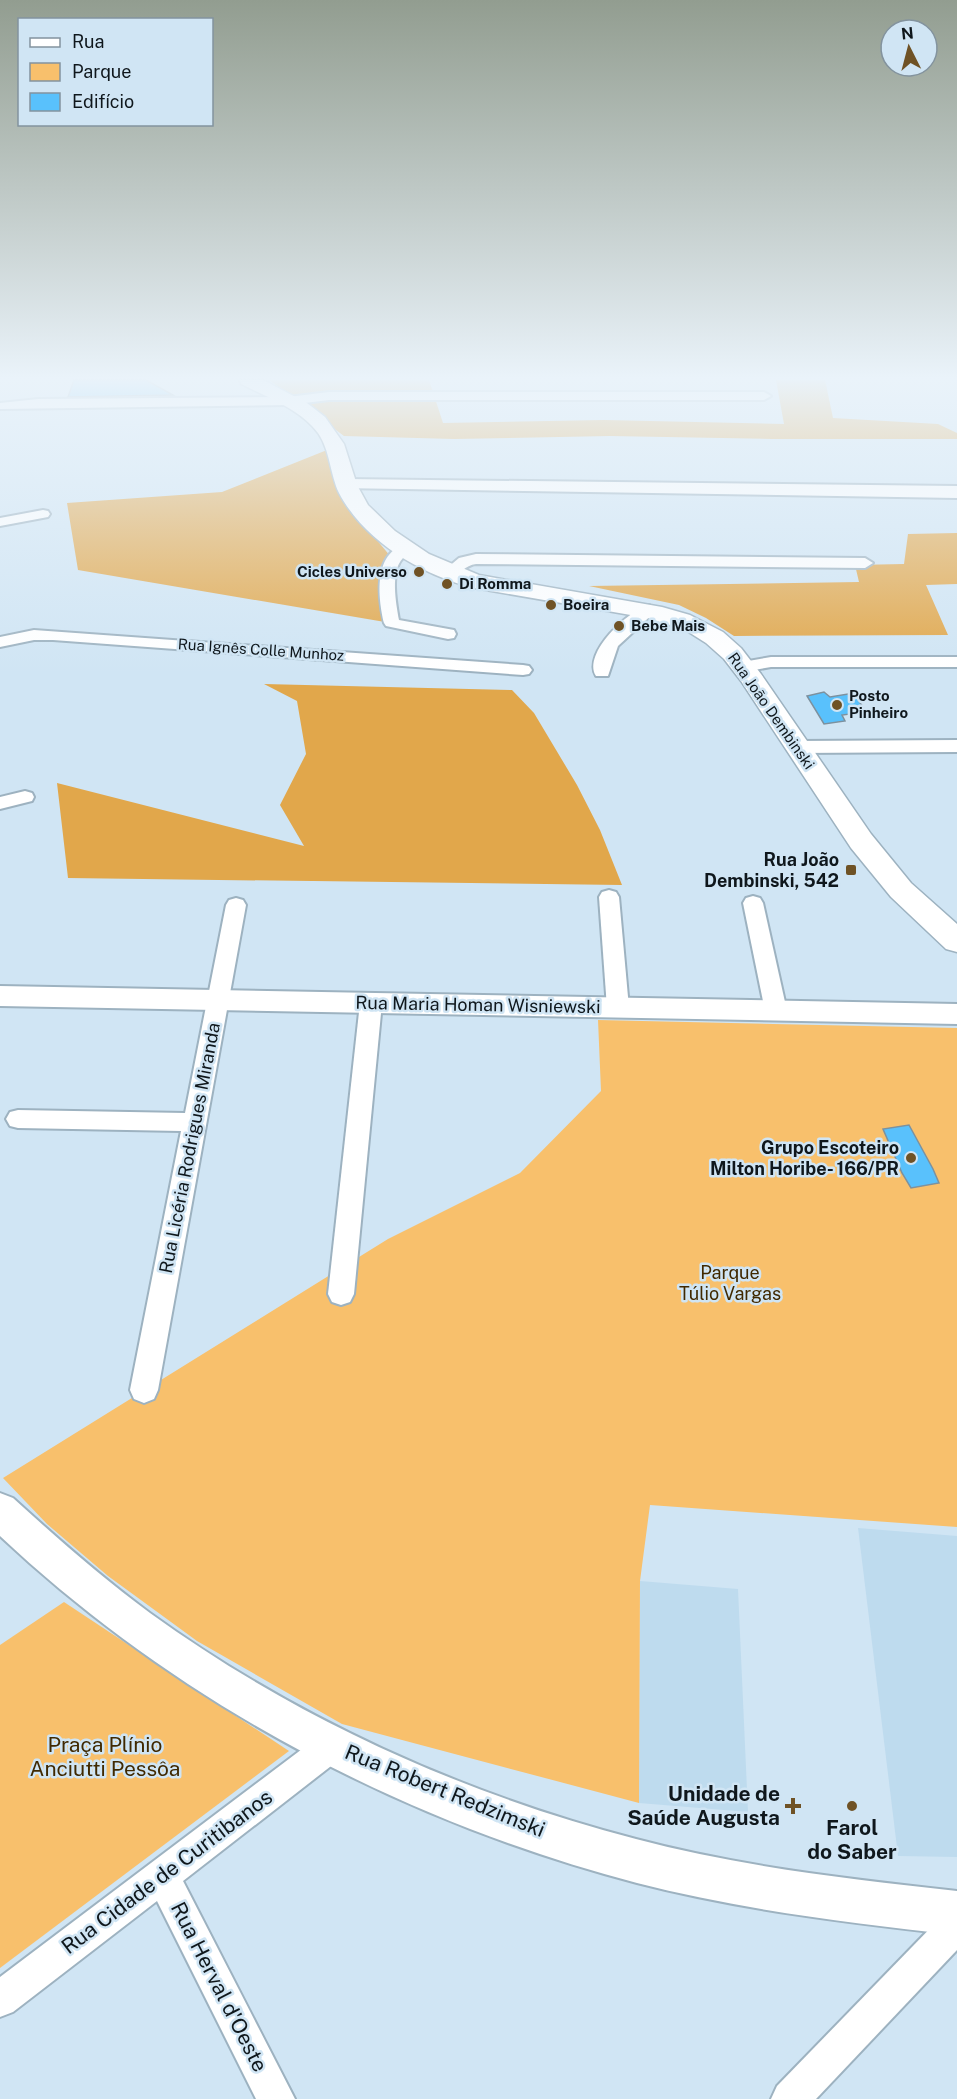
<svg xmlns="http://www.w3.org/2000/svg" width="957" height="2099" viewBox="0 0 957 2099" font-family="'Public Sans',sans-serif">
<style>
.built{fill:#bedbee}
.green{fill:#f8c06c}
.forest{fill:#e1a74b}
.building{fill:#59c1fc;stroke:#7d919e;stroke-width:1.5}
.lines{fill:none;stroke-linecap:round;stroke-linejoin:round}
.minor-casing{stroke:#9db2c0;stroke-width:4}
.tertiary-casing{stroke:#9db2c0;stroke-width:4}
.secondary-casing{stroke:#9db2c0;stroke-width:3}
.minor{fill:#fff;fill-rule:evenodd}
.tertiary{fill:#fff;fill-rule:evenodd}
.secondary{fill:#fff;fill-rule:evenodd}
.poi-dot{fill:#6f5225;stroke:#d0e5f4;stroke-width:2}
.labels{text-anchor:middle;stroke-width:5;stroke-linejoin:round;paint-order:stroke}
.far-poi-label{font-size:15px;font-weight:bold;fill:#0f171c;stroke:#d0e5f4;text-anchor:start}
.far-street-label{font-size:15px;fill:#0f171c;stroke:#d0e5f4}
.poi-label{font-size:18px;font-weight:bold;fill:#0f171c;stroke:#d0e5f4;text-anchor:end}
.street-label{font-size:18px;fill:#0f171c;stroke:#d0e5f4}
.park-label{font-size:18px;fill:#402900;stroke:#d0e5f4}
.near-park-label{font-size:21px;fill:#402900;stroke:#d0e5f4}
.near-street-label{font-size:21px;fill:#0f171c;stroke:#d0e5f4}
.near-poi-label{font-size:21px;font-weight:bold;fill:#0f171c;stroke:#d0e5f4;text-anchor:end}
</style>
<rect width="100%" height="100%" fill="#d0e5f4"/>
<g class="built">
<path d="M858,1528l99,8v321l-59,-1z"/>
<path d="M640,1581l98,8 10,223 -109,-9z"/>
</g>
<g class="green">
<path d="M598,1020l359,8v499l-307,-22 -10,76 -1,222 -297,-79 -145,-83 -89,-65 -61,-52 -44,-46 385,-239 132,-66 81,-82z"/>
<path d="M64,1602l225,149 -289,217v-323z"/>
</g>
<g class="forest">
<path d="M269,380h160l14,43 161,-3 180,4 -8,-44h49l8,38 105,6 19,9v6h-184l-163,-3 -156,3 -110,-3z"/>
<path d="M327,450l39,77 25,30 -6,65 -307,-52 -11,-67 155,-11z"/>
<path d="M957,533v51l-31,1 22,50 -214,1 -28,-18 -27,-13 -90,-19 270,-4 -4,-17 49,-1 4,-30z"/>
<path d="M264,684l248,6 22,23 43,72 23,45 22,55 -554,-7 -11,-95 247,63 -24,-41 26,-51 -9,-53z"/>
</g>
<g class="building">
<path d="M74,380h72l27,15 -105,2z"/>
<path d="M824,692l6,5 24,-4 12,19 -24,3 3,6 -21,3 -17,-28z"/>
<path d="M909,1125l24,44 6,14 -28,5 -9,-15 -19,-44z"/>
</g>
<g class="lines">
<defs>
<g id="minor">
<path d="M329,392h435l7,4 -7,4h-435l-41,5 -288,4v-6l38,-4 250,-2z"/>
<path d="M43,510l5,1 2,3 -2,3 -48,9v-8z"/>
<path d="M406,544l8,5c-4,4 -8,5 -11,9 -13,13 -7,45 -4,62l55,10 2,4 -2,4 -6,1 -62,-13 -2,-3c-6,-26 -11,-70 22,-79z"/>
<path d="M476,554l389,4 8,5 -8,5 -389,-4c-11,1 -16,11 -27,14l-8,-5 18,-15z"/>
<path d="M649,605l8,5 -39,36 -10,30h-12c-14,-23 33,-66 53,-71z"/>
<path d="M34,630l489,35 6,1 3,4 -3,4 -6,1 -470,-35h-19l-34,7v-10z"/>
<path d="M771,657h186v10h-186l-28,5 -6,-1 -3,-4 3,-4z"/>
<path d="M957,740v12l-160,1 -6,-2 -3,-4 3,-4 6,-2z"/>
<path d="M25,791l7,2 2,4 -2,4 -32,8v-12z"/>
<path d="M609,890l7,2 3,5 10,111 -3,6 -8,2 -8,-2 -3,-6 -8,-111 3,-5z"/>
<path d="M753,896l7,2 3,5 24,108 -3,6 -8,2 -8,-2 -3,-6 -22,-108 3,-5z"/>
<path d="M236,898l7,2 3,5 -88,485 -4,9 -10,4 -10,-4 -4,-9 51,-259 -163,-3 -8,-2 -4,-7 4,-7 8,-2 167,3 41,-208 3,-5z"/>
<path d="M371,995l8,2 3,6 -28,291 -4,8 -9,3 -9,-3 -4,-8 32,-291 3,-6z"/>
<path d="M333,1729l11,5 5,11 -5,11 -161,125 112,218h-39l-99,-198 -144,111 -13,5v-40l322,-243z"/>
<path d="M957,1907v43l-141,149h-45l6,-13 168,-173z"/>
</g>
<g id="tertiary">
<path d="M346,479l611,7v12l-617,-10 -3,-4 3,-4z"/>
<path d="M0,986l957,18v20l-957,-18z"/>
<path d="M0,1493l13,5c44,40 88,79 137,115 145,105 313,181 486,226 105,28 214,40 321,52v44c-107,-12 -215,-25 -320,-52 -236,-62 -459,-180 -637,-347z"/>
</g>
<path id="secondary" d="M239,380h24l44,23 18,14 19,27 13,41 11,20 27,26 34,23 50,21 183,32 28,8 33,17 18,16 20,26 110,160 40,49 46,41v28l-11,-3 -55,-52 -40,-49 -110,-167 -17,-22 -18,-16 -19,-12 -39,-13 -174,-30c-52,-13 -109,-46 -135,-95 -9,-19 -9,-43 -21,-60 -18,-24 -51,-36 -77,-49z"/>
</defs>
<use href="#minor" class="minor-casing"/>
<use href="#tertiary" class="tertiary-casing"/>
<use href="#secondary" class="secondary-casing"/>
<use href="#minor" class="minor"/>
<use href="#tertiary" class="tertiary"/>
<use href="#secondary" class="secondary"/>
</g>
<linearGradient id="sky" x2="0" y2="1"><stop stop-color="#929d90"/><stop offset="0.56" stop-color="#eaf3fa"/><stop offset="1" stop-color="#eaf3fa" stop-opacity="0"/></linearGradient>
<rect width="957" height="674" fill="url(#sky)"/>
<g class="poi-dot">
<circle cx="419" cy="572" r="6"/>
<circle cx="447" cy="584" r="6"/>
<circle cx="551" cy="605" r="6"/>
<circle cx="619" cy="626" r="6"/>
<circle cx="837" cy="705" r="6"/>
<rect x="845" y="864" width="12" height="12" rx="3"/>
<circle cx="911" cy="1158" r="6"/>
<path d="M790 1797h6v6h6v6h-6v6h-6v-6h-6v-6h6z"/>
<circle cx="852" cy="1806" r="6"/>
</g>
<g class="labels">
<g class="far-poi-label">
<text x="407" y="577" text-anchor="end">Cicles Universo</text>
<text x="459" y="589">Di Romma</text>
<text x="563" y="610">Boeira</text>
<text x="631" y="631">Bebe Mais</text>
<text x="849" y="701">Posto<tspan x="849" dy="17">Pinheiro</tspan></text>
</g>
<g class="far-street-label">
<text transform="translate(261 650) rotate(4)" y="5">Rua Ignês Colle Munhoz</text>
<text transform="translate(771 711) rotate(55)" y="5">Rua João Dembinski</text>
</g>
<g class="poi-label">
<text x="839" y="866">Rua João<tspan x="839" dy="21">Dembinski, 542</tspan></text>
<text x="899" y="1154">Grupo Escoteiro<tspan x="899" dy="21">Milton Horibe- 166/PR</tspan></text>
</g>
<g class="street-label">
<text transform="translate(478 1005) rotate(1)" y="6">Rua Maria Homan Wisniewski</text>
<text transform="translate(190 1148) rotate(-79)" y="6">Rua Licéria Rodrigues Miranda</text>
</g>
<g class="park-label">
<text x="730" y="1279">Parque<tspan x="730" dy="21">Túlio Vargas</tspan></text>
</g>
<g class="near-park-label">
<text x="105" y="1752">Praça Plínio<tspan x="105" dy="24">Anciutti Pessôa</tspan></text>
</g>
<g class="near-street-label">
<text transform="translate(445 1791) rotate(22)" y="7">Rua Robert Redzimski</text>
<text transform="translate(167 1872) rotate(-37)" y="7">Rua Cidade de Curitibanos</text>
<text transform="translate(219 1987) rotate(63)" y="7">Rua Herval d'Oeste</text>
</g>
<g class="near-poi-label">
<text x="780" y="1801">Unidade de<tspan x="780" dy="24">Saúde Augusta</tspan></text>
<text x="852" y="1835" text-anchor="middle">Farol<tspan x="852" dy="24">do Saber</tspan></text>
</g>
</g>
<rect x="18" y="18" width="195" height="108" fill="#d0e5f4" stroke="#83939e" stroke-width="1.5"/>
<rect x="30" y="38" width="30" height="9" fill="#ffffff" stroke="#83939e" stroke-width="1.5"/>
<text x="72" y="48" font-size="18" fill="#0f171c">Rua</text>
<rect x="30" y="63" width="30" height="18" fill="#f8c06c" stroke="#83939e" stroke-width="1.5"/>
<text x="72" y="78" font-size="18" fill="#0f171c">Parque</text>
<rect x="30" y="93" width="30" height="18" fill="#59c1fc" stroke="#83939e" stroke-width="1.5"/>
<text x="72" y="108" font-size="18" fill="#0f171c">Edifício</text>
<g transform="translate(909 48) rotate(354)"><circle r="28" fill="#d0e5f4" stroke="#83939e" stroke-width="1.5"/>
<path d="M0-4.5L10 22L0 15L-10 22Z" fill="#6f5225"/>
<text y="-9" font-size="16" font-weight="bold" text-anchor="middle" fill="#0f171c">N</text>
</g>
</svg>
